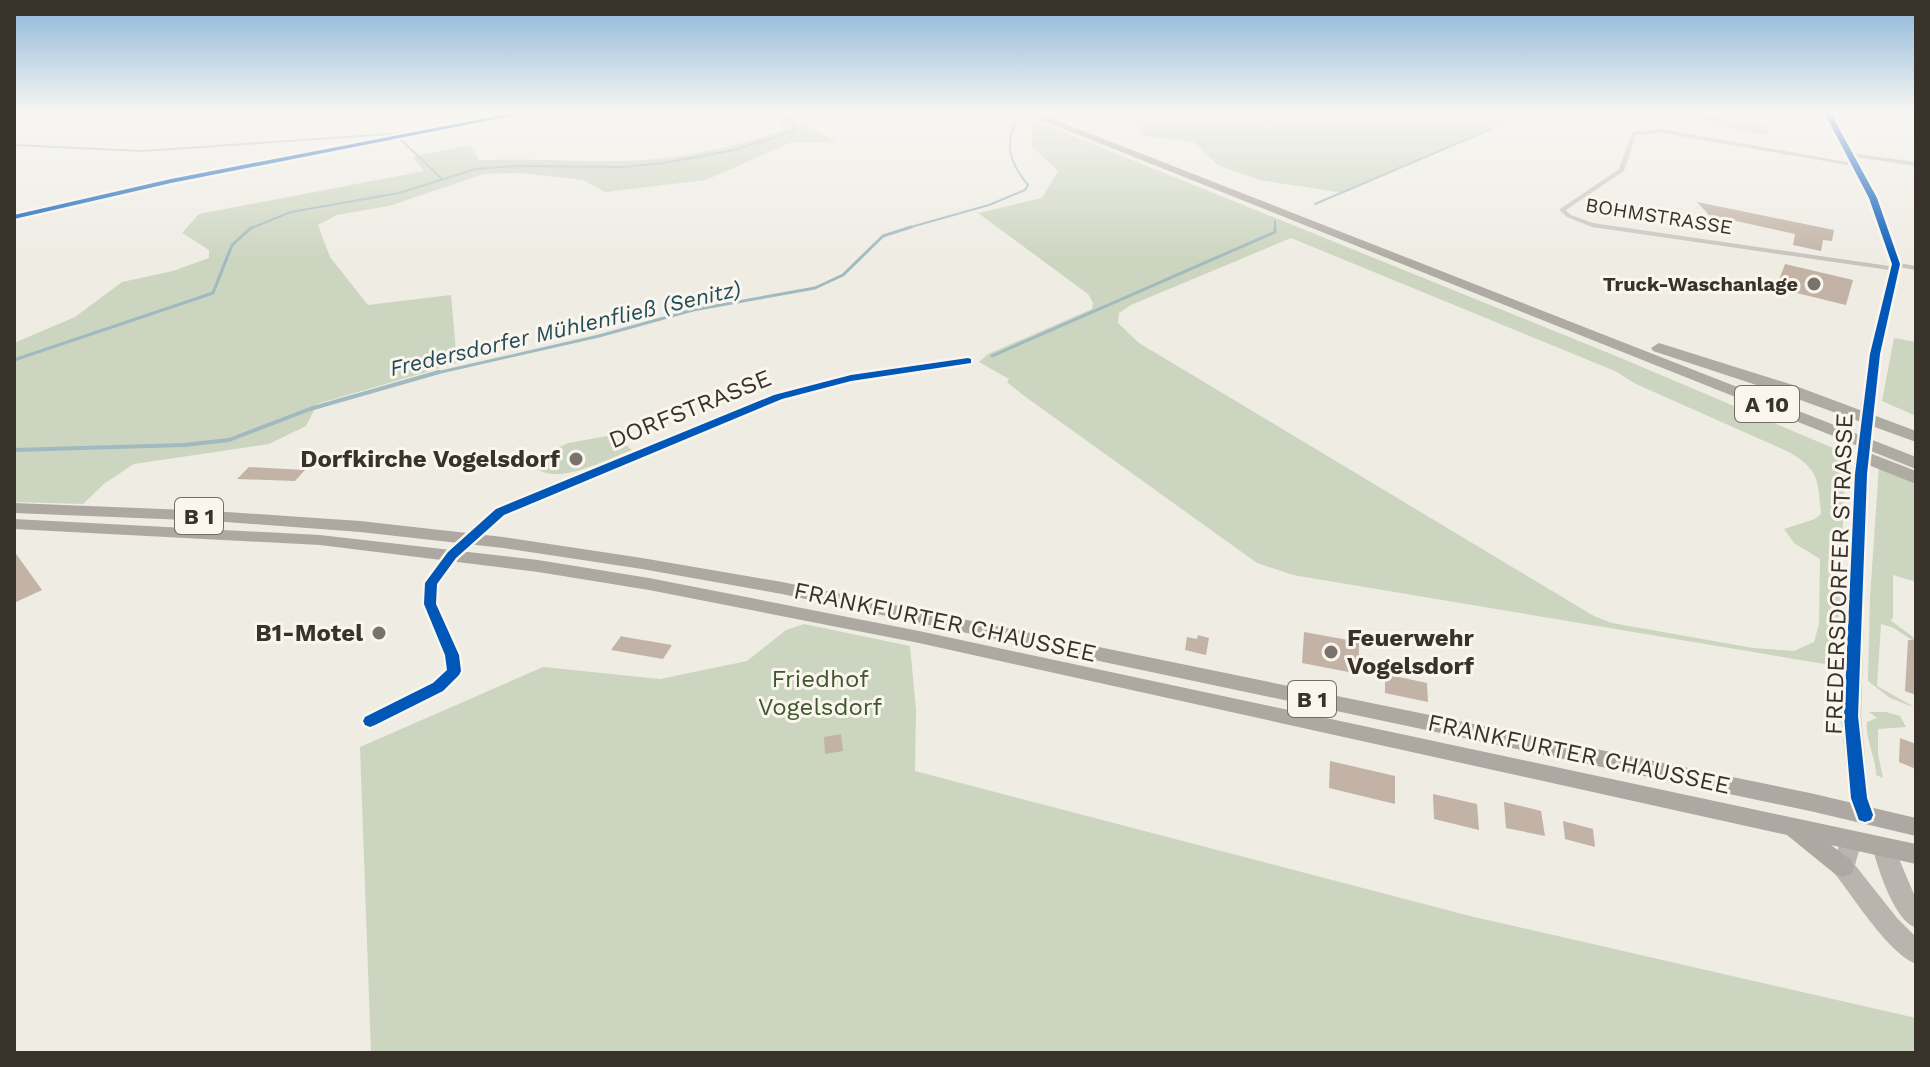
<svg xmlns="http://www.w3.org/2000/svg" width="1930" height="1067" viewBox="0 0 1930 1067" font-family="'Work Sans',sans-serif">
<style>
.green{fill:#ccd5bf;fill-rule:evenodd}
.lines{fill:none;stroke-linecap:round;stroke-linejoin:round}
.stream-far2{stroke:#a1babf;stroke-width:2}
.stream-far1{stroke:#a1babf;stroke-width:3}
.stream{stroke:#a1babf;stroke-width:4}
.building{fill:#c2b3a6}
.street{fill:#c8c4bd;fill-rule:evenodd}
.secondary{fill:#b9b4ad;fill-rule:evenodd}
.primary{fill:#ada8a2;fill-rule:evenodd}
.highway{fill:#aeaba3;fill-rule:evenodd}
.secondary-bridge{stroke:#b9b4ad;stroke-width:15}
.cycleway-casing{stroke:#faf6ed;stroke-width:5}
.cycleway{fill:#0057b8;fill-rule:evenodd}
.poi-dot{fill:#79736c;stroke:#faf6ed;stroke-width:3}
.labels{text-anchor:middle;stroke-width:6;stroke-linejoin:round;paint-order:stroke}
.far-street-label{font-size:20px;fill:#39322b;stroke:#faf6ed}
.far-poi-label{font-size:20px;font-weight:bold;fill:#39322b;stroke:#faf6ed;text-anchor:end}
.far-water-label{font-size:22px;font-style:italic;fill:#214c5a;stroke:#faf6ed}
.shield{fill:#faf6ed;stroke:#736d65;stroke-width:2}
.shield-label{font-size:22px;font-weight:bold;fill:#39322b}
.street-label{font-size:24px;fill:#39322b;stroke:#faf6ed}
.poi-label{font-size:24px;font-weight:bold;fill:#39322b;stroke:#faf6ed;text-anchor:end}
.park-label{font-size:24px;fill:#41572f;stroke:#faf6ed}
</style>
<rect width="100%" height="100%" fill="#efece4"/>
<g class="green">
<path d="M777,112h17l1,7 42,23h-45l-86,38 -101,12 -22,-12 -62,-7 -37,1 -95,32 -52,9 -19,10 12,32 38,48 83,-10 6,68 -140,41 -11,22 -37,18 -135,20 -29,19 -22,21 -69,-2v-159l61,-26 47,-35 51,-11 36,-13v-8l-27,-17 17,-19 225,-43 -12,-14 58,-12 9,15c48,-2 95,2 142,1 47,0 119,-14 163,-31z"/>
<path d="M1124,112h405l-185,81 -85,-13 -41,-15 -24,-23 -49,-6z"/>
<path d="M1644,112h42l85,15 -4,8z"/>
<path d="M1031,119l585,237 236,100 -7,18 -8,192 -544,-91 -36,-12 -234,-168 -16,-13 2,-3 -30,-17 9,-8 104,-45 1,-6 -5,-9 -110,-81 64,-15 16,-27 -26,-24zM1291,238l324,133 21,13 155,69c29,18 27,29 30,61l-6,5 -31,10 10,14 26,16 -1,65 -5,18 -20,9 -41,-3 -141,-25 -18,-7 -455,-273 -21,-20 1,-10 12,-8z"/>
<path d="M1894,338l22,4v74l-34,-15z"/>
<path d="M613,435l19,15c-26,9 -71,35 -95,19l2,-13 29,-13z"/>
<path d="M1879,466l37,17v99l-23,-7v44l-3,1 26,19v4l-22,-15 -13,-4 -4,62 39,22 -26,-10 -22,-17 2,-83z"/>
<path d="M804,624l106,22 6,64 -1,61 555,145 446,102v35h-1545l-11,-306 183,-80 117,12 87,-18 39,-31z"/>
<path d="M1869,712h17l14,4 6,11 -28,2v25l5,24 -7,-3c0,-18 -11,-36 -9,-53l10,-4z"/>
</g>
<g class="lines">
<g class="stream-far2">
<path d="M400,139l41,39"/>
<path d="M14,145l128,6 249,-17"/>
<path d="M1315,204l176,-75"/>
<path d="M1275,221v8"/>
<path d="M249,229l42,-17 108,-19 77,-24 37,-3 110,1 41,-4 70,-13 61,-19 -7,-19"/>
<path d="M904,229l85,-24 36,-15 3,-5c-18,-22 -25,-41 -10,-67"/>
</g>
<g class="stream-far1">
<path d="M992,356l283,-124v-5"/>
<path d="M14,360l199,-67 19,-48 20,-18"/>
<path d="M432,374l167,-38 94,-26 122,-22 28,-13 40,-39 28,-9"/>
</g>
<path class="stream" d="M14,450l170,-5 45,-5 81,-31 129,-37"/>
</g>
<g class="building">
<path d="M1697,202l137,28 -2,11 -9,-1 -2,11 -28,-6 2,-11 -86,-19z"/>
<path d="M1785,264l68,16 -7,25 -70,-17z"/>
<path d="M249,467l56,3 -10,11 -58,-2z"/>
<path d="M14,551l28,39 -28,13z"/>
<path d="M1304,632l55,10v32l-57,-11z"/>
<path d="M1198,635l11,3 -3,17 -21,-5 2,-13 10,2z"/>
<path d="M621,636l4,1 47,8 -9,14 -52,-9z"/>
<path d="M1908,640h8v55l-11,-4z"/>
<path d="M1385,674l42,9 1,19 -43,-9z"/>
<path d="M841,734l2,17 -18,3 -1,-17z"/>
<path d="M1900,738l16,6v25l-17,-7z"/>
<path d="M1330,761l65,15v28l-66,-16z"/>
<path d="M1433,794l44,10 2,26 -45,-11z"/>
<path d="M1504,802l37,9 4,25 -39,-8z"/>
<path d="M1563,821l30,8 2,18 -30,-8z"/>
</g>
<g class="lines">
<g class="street">
<path d="M1662,129l195,35 -3,2 -192,-33 -26,2 -12,36 -58,39 5,5 22,8 303,44 4,2 -4,2 -304,-44 -25,-10 -7,-6v-2l59,-40 13,-37z"/>
<path d="M1850,153l66,9v4l-68,-10 -1,-1z"/>
<path d="M1893,262l23,4v4l-23,-4z"/>
<path d="M968,358l3,1v4l-120,18 -70,18 -277,115 -48,44 -19,26 -1,20 22,51 2,16 -2,3 -15,16 -68,35 -5,1 -5,-1 -2,-4 2,-4 68,-33 14,-14 -1,-15 -22,-51 1,-21 23,-31 48,-42 279,-115 76,-20z"/>
</g>
<g class="secondary">
<path d="M515,112h17l-361,72 -157,36v-6l157,-36z"/>
<path d="M1823,112h8l47,86 24,66 -21,90 -5,48 -7,4 -7,-4 7,-48 21,-90 -22,-66z"/>
<path d="M1861,470l7,4 -7,242 8,82 7,17 -4,6 -7,3 -7,-3 -9,-23 -8,-82 13,-242z"/>
<path d="M1851,831l8,2 3,7 -7,25 42,53 19,19v27c-27,-10 -62,-66 -81,-90l-3,-7 11,-34z"/>
<path d="M1883,838l8,2 25,59v29c-23,-9 -37,-58 -44,-81l3,-7z"/>
</g>
<g class="primary">
<path d="M14,503l198,8 148,10 143,16 139,21 140,24 1028,211 106,25v18l-106,-25 -1028,-217 -140,-25 -139,-21 -143,-16 -148,-11 -198,-8z"/>
<path d="M14,519l306,16 218,25 111,18 270,53 997,213v20l-85,-19 20,15 3,7 -3,7 -8,3 -8,-3 -48,-39 -868,-192 -270,-53 -111,-18 -218,-27 -306,-16z"/>
</g>
<g class="highway">
<path d="M1021,112h14l881,345v12z"/>
<path d="M1659,343l134,42 123,46v11l-135,-49 -128,-42 -2,-3z"/>
<path d="M1872,454l44,17v13l-50,-20 -3,-4z"/>
</g>
<path class="secondary-bridge" d="M1861,474l8,-72"/>
<defs>
<g id="cycleway">
<path d="M518,112h13l-360,71 -157,36v-4l157,-36z"/>
<path d="M1824,112h6l47,86 23,66 -20,90 -13,120 -9,242 9,82 6,17 -2,5 -6,2 -6,-2 -8,-22 -7,-82 11,-242 15,-120 22,-90 -23,-66z"/>
<path d="M968,358l3,1v4l-120,18 -69,18 -278,116 -48,43 -19,26 -1,20 23,51 2,16 -2,4 -16,16 -68,34 -5,2 -5,-2 -2,-4 2,-4 68,-34 14,-13 -2,-15 -21,-51 1,-21 23,-31 48,-43 278,-114 77,-20z"/>
</g>
</defs>
<use href="#cycleway" class="cycleway-casing"/>
<use href="#cycleway" class="cycleway"/>
</g>
<linearGradient id="sky" x2="0" y2="1"><stop stop-color="#8bb6d8"/><stop offset="0.43" stop-color="#f8f6f3"/><stop offset="1" stop-color="#f8f6f3" stop-opacity="0"/></linearGradient>
<rect width="1930" height="261" fill="url(#sky)"/>
<g class="poi-dot">
<circle cx="1814" cy="284" r="8"/>
<circle cx="576" cy="459" r="8"/>
<circle cx="379" cy="633" r="8"/>
<circle cx="1331" cy="652" r="8"/>
</g>
<g class="labels">
<g class="far-street-label">
<text transform="translate(1659 216) rotate(9)" y="7">BOHMSTRASSE</text>
</g>
<g class="far-poi-label">
<text x="1798" y="291">Truck-Waschanlage</text>
</g>
<g class="far-water-label">
<text transform="translate(565 328) rotate(-13)" y="8">Fredersdorfer Mühlenfließ (Senitz)</text>
</g>
<g class="shield">
<rect x="1735" y="386" width="64" height="36" rx="6"/>
<rect x="175" y="498" width="48" height="36" rx="6"/>
<rect x="1288" y="681" width="48" height="36" rx="6"/>
</g>
<g class="shield-label">
<text x="1767" y="412">A 10</text>
<text x="199" y="524">B 1</text>
<text x="1312" y="707">B 1</text>
</g>
<g class="street-label">
<text transform="translate(690 409) rotate(-22)" y="8">DORFSTRASSE</text>
<text transform="translate(1839 574) rotate(-88)" y="8">FREDERSDORFER STRASSE</text>
<text transform="translate(945 622) rotate(12)" y="8">FRANKFURTER CHAUSSEE</text>
<text transform="translate(1579 754) rotate(12)" y="8">FRANKFURTER CHAUSSEE</text>
</g>
<g class="poi-label">
<text x="560" y="467">Dorfkirche Vogelsdorf</text>
<text x="363" y="641">B1-Motel</text>
<text x="1347" y="646" text-anchor="start">Feuerwehr<tspan x="1347" dy="28">Vogelsdorf</tspan></text>
</g>
<g class="park-label">
<text x="820" y="687">Friedhof<tspan x="820" dy="28">Vogelsdorf</tspan></text>
</g>
</g>
<rect width="1930" height="1067" fill="none" stroke="#39322b" stroke-width="32"/>
</svg>
